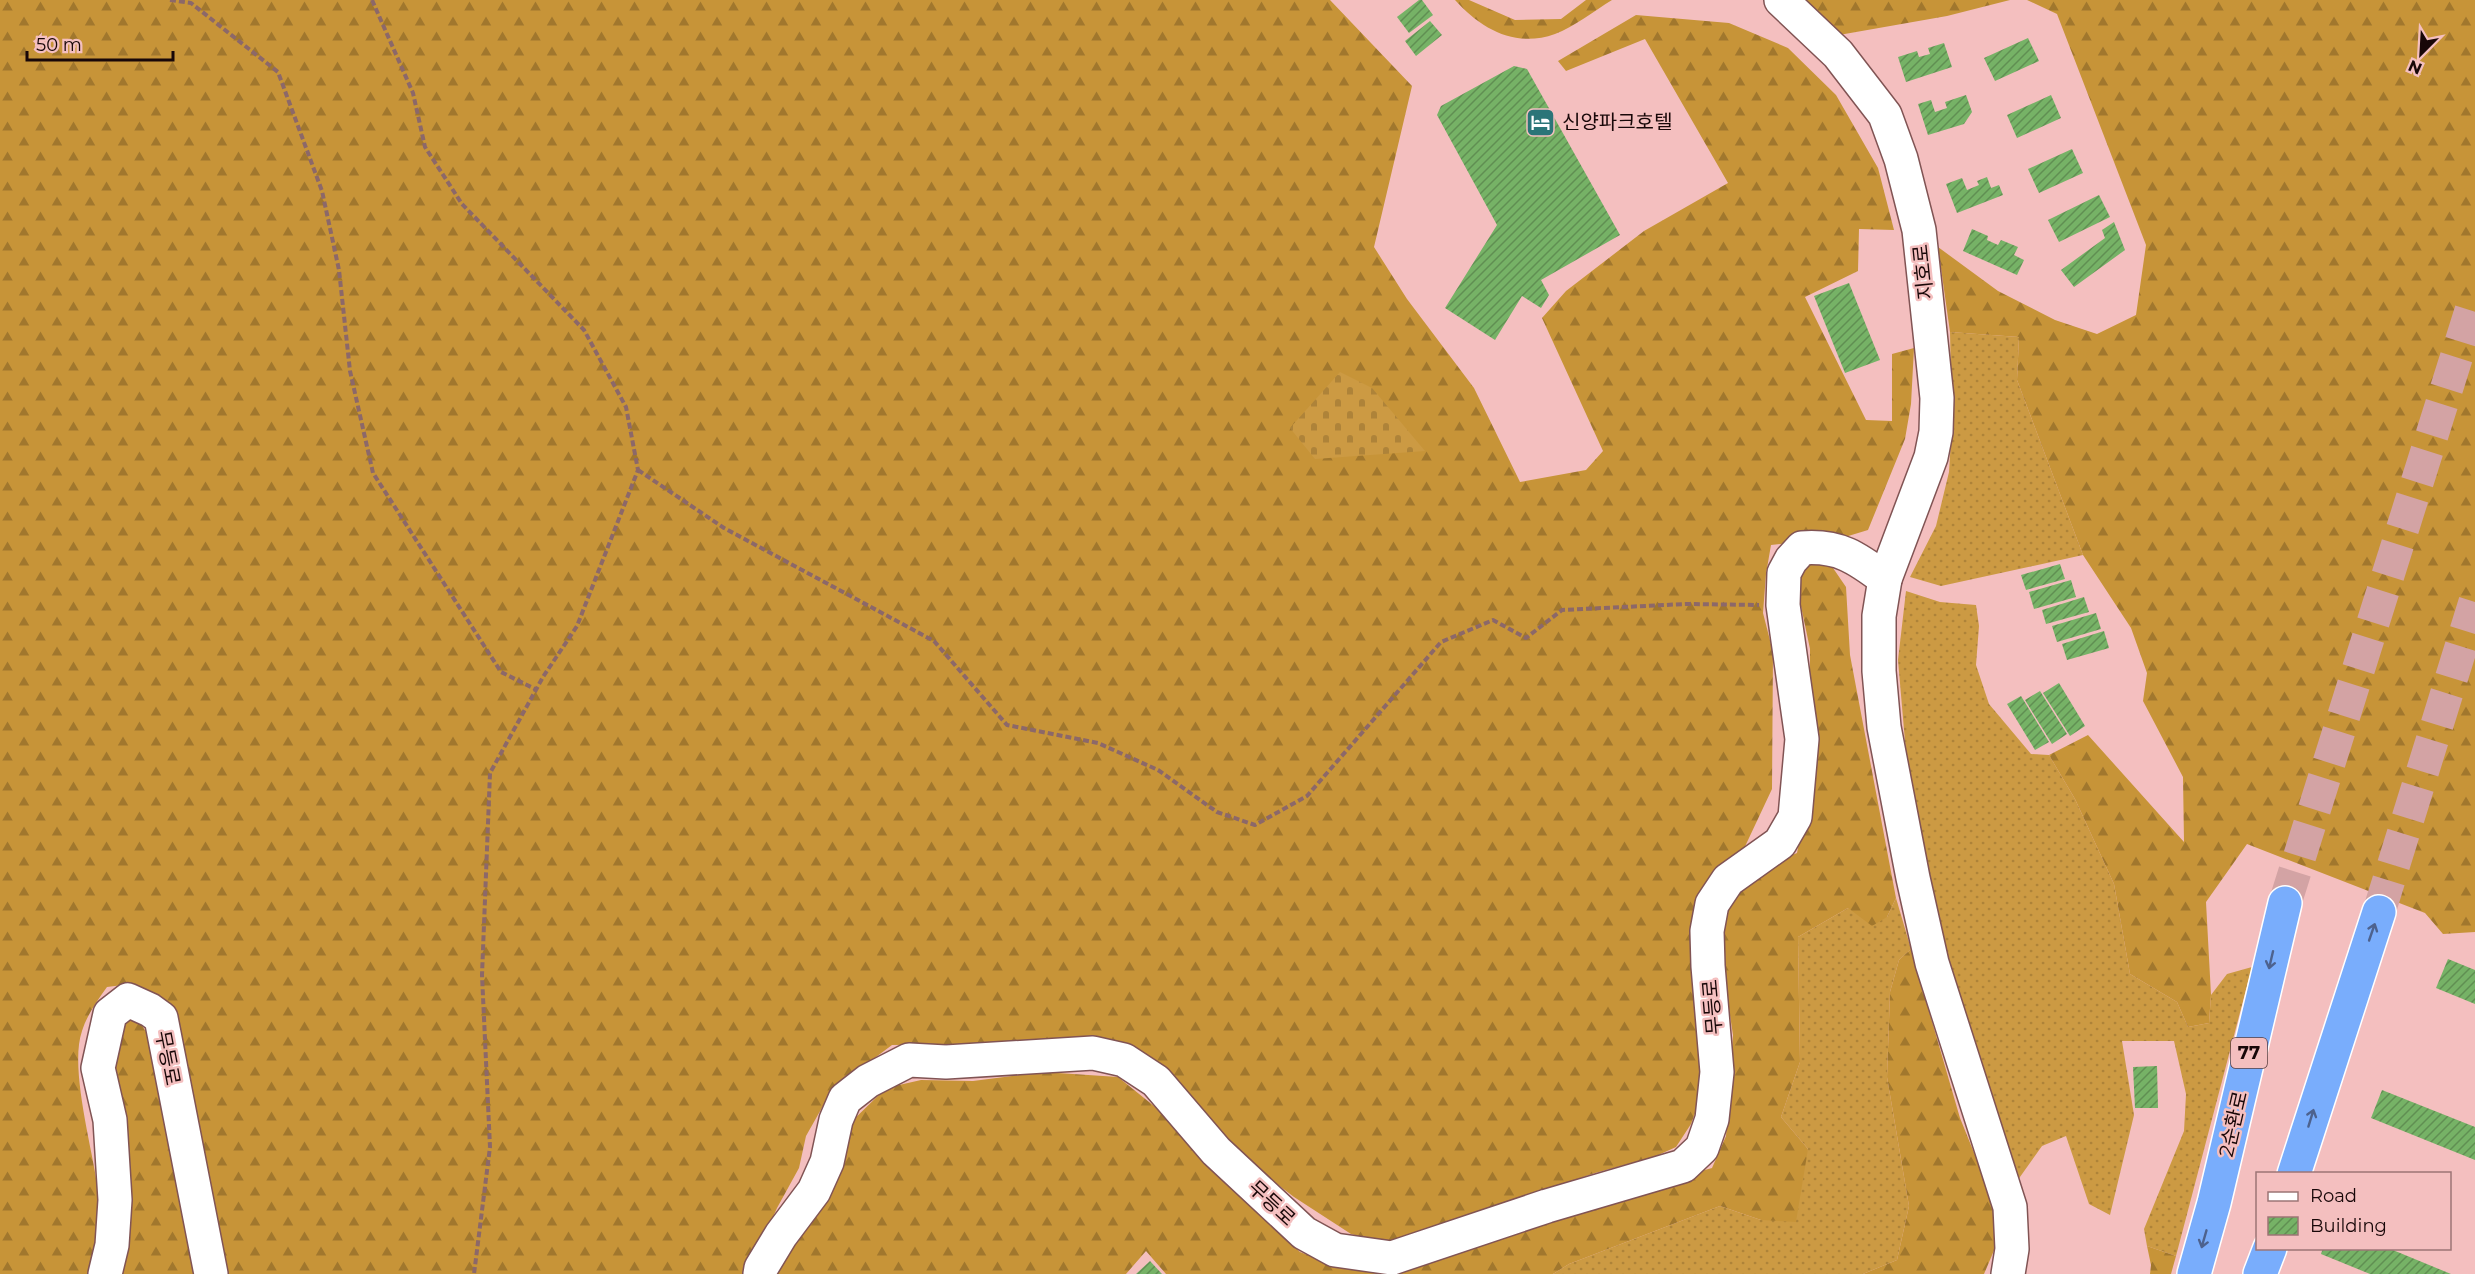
<svg xmlns="http://www.w3.org/2000/svg" width="2475" height="1274" viewBox="0 0 2475 1274" font-family="Montserrat,'Noto Sans KR',sans-serif">
<style>
.grass{fill:url(#grass-dots)}
.forest{fill:url(#forest-firs)}
.cemetery{fill:url(#cemetery-stones)}
.building{fill:url(#building-hatch)}
.lines{fill:none;stroke-linecap:round;stroke-linejoin:round}
.highway-tunnel{stroke:#d3a3a4;stroke-width:33;stroke-dasharray:33 16;stroke-linecap:butt}
.secondary-casing{stroke:#815454;stroke-width:36}
.highway-casing{stroke:#fff;stroke-width:36}
.path{stroke:#8c6869;stroke-width:4;stroke-dasharray:6 3;stroke-linecap:butt}
.secondary{stroke:#fff;stroke-width:33}
.highway{stroke:#79adfc;stroke-width:33}
.oneway{stroke:#4d628e}
.labels{text-anchor:middle;stroke-width:5;stroke-linejoin:round;paint-order:stroke}
.shield{fill:#f4bfbf;stroke:#5a3e3f;stroke-width:1.5}
.shield-label{font-size:18px;font-weight:bold;fill:#180708}
.poi-label{font-size:20px;fill:#180708;stroke:#f4bfbf;text-anchor:start}
.street-label{font-size:20px;fill:#180708;stroke:#f4bfbf}
</style>
<defs>
<pattern id="grass-dots" width="8" height="8" patternUnits="userSpaceOnUse" patternTransform="scale(1.5)"><rect width="8" height="8" fill="#cc9a43"/><path d="M2 2h.1M6 6h.1" fill="none" stroke="#ae8339" stroke-width="1.8" stroke-linecap="round"/></pattern>
<pattern id="forest-firs" width="22" height="20" patternUnits="userSpaceOnUse" patternTransform="scale(1.5)"><rect width="22" height="20" fill="#c79438"/><path d="M5 1l3.5 6h-7zM16 11l3.5 6h-7z" fill="#a1772d"/></pattern>
<pattern id="cemetery-stones" width="16" height="16" patternUnits="userSpaceOnUse" patternTransform="scale(1.5)"><rect width="16" height="16" fill="#cc9a43"/><path d="M2 7V4a2 2 0 0 1 4 0v3zM10 15v-3a2 2 0 0 1 4 0v3z" fill="#ae8339"/></pattern>
<pattern id="building-hatch" width="6" height="6" patternUnits="userSpaceOnUse" patternTransform="scale(1.5)"><rect width="6" height="6" fill="#76b266"/><path d="M-1 1l2-2M0 6l6-6M5 7l2-2" fill="none" stroke="#608f52"/></pattern>
</defs>
<rect width="100%" height="100%" fill="#f4bfbf"/>
<g class="grass">
<path d="M1950,332l69,5 -2,43 66,175 -142,31 -31,-9 26,-51 13,-54 3,-48z"/>
<path d="M1906,591l34,11 36,3 3,21 -3,39 13,39 42,50 18,1 26,44 39,85 16,90 47,28 11,25 21,-4 2,-28 16,-21 25,-7 -76,289 -29,-10 -3,-17 40,-98 2,-37 -12,-53h-52l12,74 -24,100 -21,-11 -23,-68 -24,10 -27,38 -59,-175 -50,-256 -8,-93z"/>
<path d="M1896,898l15,51 -12,11 -9,32 -3,85 22,129 -12,54 -34,14h-310l16,-10 151,-58 41,14 47,-71 -27,-32 19,-55 -2,-125 50,-29 39,9z"/>
</g>
<g class="forest">
<path d="M0,0h1330l82,86 -38,161 33,52 67,89 46,94 66,-12 17,-19 -61,-133 24,-27 78,-60 84,-48 -83,-144 -79,32 -8,-10 78,-46 93,8 59,25 48,47 42,73 16,62 -35,-1 -1,42 -53,26 61,123 26,1v-67l22,-6 -3,56 -6,35 -37,91 -23,7 -74,8 -5,29 -3,39 10,39 -1,137 -31,66 -32,38 -6,199 -12,32 -15,23 -22,10 -59,16 -209,70 -35,-9 -57,-37 -58,-44 -78,-90 -183,-19 -83,1 -60,45 -26,46 -7,32 -22,40 -29,66h-523l-32,-177 -31,-99 -31,-14 -24,3c-10,14 -20,28 -25,44 -13,37 11,119 16,160 3,23 -4,59 -6,83h-92z"/>
<path d="M1455,0h14l46,20 46,-1 25,-19h26c-18,11 -38,27 -57,34 -39,14 -73,-4 -100,-34z"/>
<path d="M1801,0h209l-63,16 -108,19z"/>
<path d="M2027,0h448v932l-32,2 -18,-21 -178,-69 -41,58 5,93 -2,28 -21,4 -11,-25 -47,-28 -16,-90 -39,-85 -26,-44 39,-20 96,107 -1,-65 -40,-76 4,-28 -16,-45 -48,-73 -66,-175 2,-43 -69,-5 -12,-85 60,44 57,29 42,14 39,-19 10,-70 -89,-231z"/>
<path d="M1816,562l17,6 13,19 4,68 46,243 -9,19 -15,9 -24,-18 -50,29 2,125 -19,55 27,32 -12,73 -35,-2 -41,-14 -151,58 -16,10h-387l-20,-23 -20,23h-350l44,-69 27,-79 39,-38 35,-8 52,1 70,-9 75,5 36,29 67,64 43,48 36,34 44,17 55,2 273,-92 40,-11 14,-32 7,-101 -9,-59 -1,-32 6,-54 39,-25 29,-12 13,-68v-136l-12,-57 -3,-24z"/>
<path d="M1911,949l49,169 44,109 -20,47h-121l34,-14 12,-54 -22,-129 3,-85 9,-32z"/>
<path d="M125,1013l11,3 16,25 50,233h-82l-9,-239z"/>
<path d="M2147,1246l29,10 -5,18h-21l1,-9z"/>
</g>
<path class="cemetery" d="M1340,372l32,16 53,63 -110,8 -25,-31z"/>
<g class="building">
<path d="M1419,0h3l11,15 -24,18 -12,-16z"/>
<path d="M1430,21l12,14 -26,21 -11,-15z"/>
<path d="M2028,38l11,23 -44,20 -11,-23z"/>
<path d="M1944,43l8,24 -46,15 -8,-25 19,-6 2,6 11,-3 -2,-6z"/>
<path d="M1514,66l13,3 93,166 -79,45 8,15 -8,13 -19,-12 -27,44 -50,-32 52,-83 -60,-110 4,-9z"/>
<path d="M1966,95l6,17 -8,12 -36,11 -10,-31 13,-4 4,12 12,-4 -2,-6z"/>
<path d="M2051,95l10,23 -44,20 -10,-23z"/>
<path d="M2072,149l11,24 -44,20 -11,-24z"/>
<path d="M1987,177l4,11 8,-3 4,10 -46,18 -11,-29 16,-6 5,12 12,-5 -2,-4z"/>
<path d="M2099,195l11,22 -51,25 -11,-22z"/>
<path d="M2114,222l11,28 -51,37 -13,-17 44,-32 -3,-8z"/>
<path d="M1972,229l16,7 -1,4 11,5 3,-5 17,7 -4,8 10,5 -7,15 -54,-24z"/>
<path d="M1849,283l31,77 -35,13 -31,-77z"/>
<path d="M2060,564l5,15 -39,11 -5,-15z"/>
<path d="M2071,580l5,17 -42,12 -5,-17z"/>
<path d="M2084,597l5,15 -43,12 -4,-14z"/>
<path d="M2096,613l5,16 -44,13 -5,-16z"/>
<path d="M2104,631l5,17 -42,12 -5,-16z"/>
<path d="M2059,683l26,43 -15,10 -27,-43z"/>
<path d="M2040,691l27,43 -15,10 -27,-44z"/>
<path d="M2021,696l28,46 -14,8 -28,-46z"/>
<path d="M2448,959l27,11v34l-39,-16z"/>
<path d="M2157,1066l1,42h-23l-2,-41z"/>
<path d="M2382,1090l93,37v33l-104,-42z"/>
<path d="M2323,1248h65l63,26h-81l-49,-20z"/>
<path d="M1150,1261l12,13h-26z"/>
</g>
<g class="lines">
<g class="highway-tunnel">
<path d="M2285,903l190,-605"/>
<path d="M2379,912l96,-310"/>
</g>
<defs>
<g id="secondary">
<path d="M1781,0l57,54 47,61 16,44 18,71 18,168 -1,34 -5,25 -46,122"/>
<path d="M105,1274l7,-29 3,-45 -5,-80 -12,-52 12,-54 18,-14 22,10 11,8 50,256"/>
<path d="M760,1274l1,-6 20,-33 33,-44 13,-29 9,-42 9,-21 23,-18 41,-21 37,2 147,-9 31,7 32,21 60,70 88,82 31,17 57,8 155,-52 136,-40 19,-18 10,-29 5,-47 -9,-106 -1,-35 5,-27 16,-24 52,-37 15,-26 7,-78 -19,-134 1,-32 7,-13 11,-12c37,-3 55,10 83,31l-6,37v55l5,56 29,151 19,85 78,244 2,42 -4,25"/>
</g>
<g id="highway">
<path d="M2294,1174l85,-262"/>
<path d="M2194,1274l20,-71 71,-300"/>
<path d="M2260,1274l10,-26"/>
</g>
</defs>
<use href="#secondary" class="secondary-casing"/>
<use href="#highway" class="highway-casing"/>
<g class="path">
<path d="M170,0l21,3 87,69 44,119 17,79 11,101 23,102 128,199 36,18"/>
<path d="M372,0l41,93 12,54 37,57 122,126 42,77 12,63 -61,156 -34,51 -53,96 -8,202 8,172 -16,127"/>
<path d="M638,470l86,58 210,113 73,84 91,18 60,27 59,42 38,13 52,-29 134,-154 52,-22 33,18 36,-28 123,-6 74,1"/>
</g>
<use href="#secondary" class="secondary"/>
<use href="#highway" class="highway"/>
</g>
<defs><path id="oneway-shaft" d="M-6 0H5M1.5-3L5.5 0L1.5 3" fill="none" stroke-width="1.6" stroke-linecap="round" stroke-linejoin="round" transform="scale(1.5)"/></defs>
<g class="oneway">
<use href="#oneway-shaft" transform="translate(2372 932) rotate(-71)"/>
<use href="#oneway-shaft" transform="translate(2271 960) rotate(103)"/>
<use href="#oneway-shaft" transform="translate(2311 1118) rotate(-73)"/>
<use href="#oneway-shaft" transform="translate(2204 1239) rotate(106)"/>
</g>
<defs>
<symbol id="hotel-square" viewBox="-11 -11 22 22"><rect x="-9" y="-9" width="18" height="18" rx="4" fill="#2b7578" stroke="#f4bfbf"/><path d="M-6-4.5h1.5V1H6V5H4.5V3h-9V5H-6ZM-4 0a1.8 1.8 0 1 1 3.6 0ZM.5 0V-2.5h3Q6-2.5 6 0Z" fill="#fff"/></symbol>
</defs>
<g fill-rule="evenodd">
<use href="#hotel-square" x="1524" y="106" width="33" height="33"/>
</g>
<g class="labels">
<rect class="shield" x="2231" y="1038" width="36" height="30" rx="4.5"/>
<g class="shield-label">
<text x="2249" y="1059">77</text>
</g>
<g class="poi-label">
<text x="1562" y="129">신양파크호텔</text>
</g>
<g class="street-label">
<text transform="translate(1923 272) rotate(-96)" y="7">지호로</text>
<text transform="translate(1712 1007) rotate(-95)" y="7">무등로</text>
<text transform="translate(168 1058) rotate(79)" y="7">무등로</text>
<text transform="translate(2233 1124) rotate(-77)" y="7">2순환로</text>
<text transform="translate(1272 1203) rotate(43)" y="7">무등로</text>
</g>
</g>
<rect x="2256" y="1172" width="195" height="78" fill="#f4bfbf" stroke="#9c7576" stroke-width="1.5"/>
<rect x="2268" y="1192" width="30" height="9" fill="#ffffff" stroke="#9c7576" stroke-width="1.5"/>
<text x="2310" y="1202" font-size="18" fill="#180708">Road</text>
<rect x="2268" y="1217" width="30" height="18" fill="url(#building-hatch)" stroke="#9c7576" stroke-width="1.5"/>
<text x="2310" y="1232" font-size="18" fill="#180708">Building</text>
<g transform="translate(2421 54) rotate(204)" stroke="#f4bfbf" stroke-width="4.5" paint-order="stroke">
<path d="M0-4.5L10 22L0 15L-10 22Z" fill="#180708"/>
<text y="-9" font-size="16" font-weight="bold" text-anchor="middle" fill="#180708">N</text>
</g>
<path d="M27 51v9h146v-9" fill="none" stroke="#180708" stroke-width="3"/>
<text x="36" y="51" font-size="18" fill="#180708" stroke="#f4bfbf" stroke-width="4.5" paint-order="stroke">50 m</text>
</svg>
